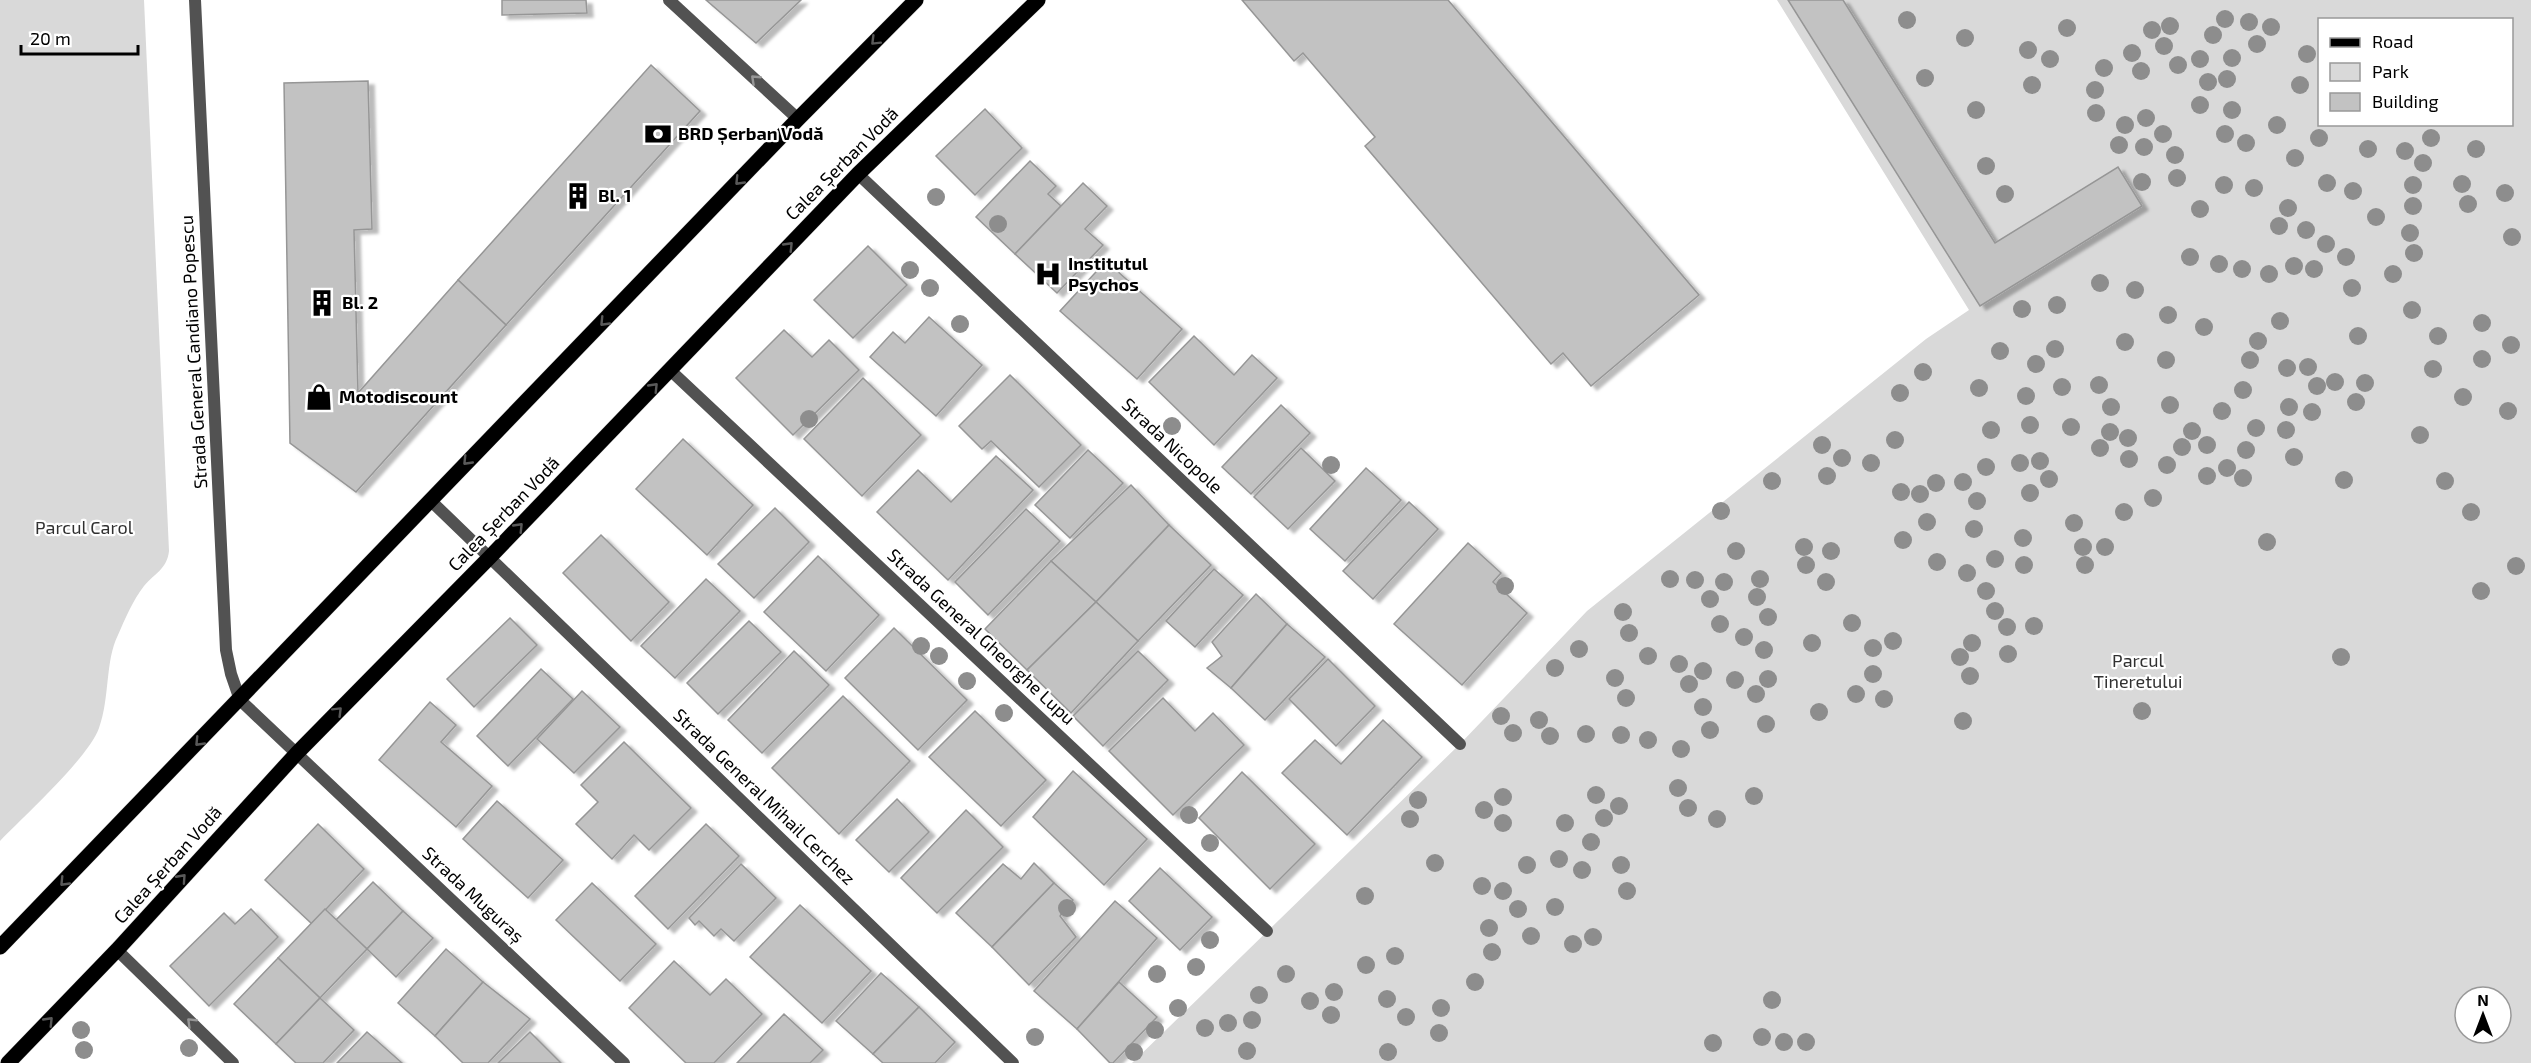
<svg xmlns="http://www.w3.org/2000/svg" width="2531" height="1063" viewBox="0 0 2531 1063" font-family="'Exo 2',sans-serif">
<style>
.green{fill:#d9d9d9;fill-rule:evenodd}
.building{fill:#c2c2c2;stroke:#969696;stroke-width:1.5;filter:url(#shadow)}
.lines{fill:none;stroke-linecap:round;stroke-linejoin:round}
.primary-casing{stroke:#dbdbdb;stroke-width:16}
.minor{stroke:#525252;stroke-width:12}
.primary{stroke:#000;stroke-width:15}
.tree{fill:#8d8d8d}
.oneway{stroke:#595959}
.oneway2{stroke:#979797}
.labels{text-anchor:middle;stroke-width:4.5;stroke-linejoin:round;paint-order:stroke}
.poi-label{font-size:18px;font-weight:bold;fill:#000;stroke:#fff;text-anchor:start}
.street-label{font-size:18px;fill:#000;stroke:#fff}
.park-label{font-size:18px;fill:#303030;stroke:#fff}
</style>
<defs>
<filter id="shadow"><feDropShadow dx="6" dy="4" stdDeviation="1.5" flood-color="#0004"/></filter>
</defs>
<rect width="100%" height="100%" fill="#fff"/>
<g class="green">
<path d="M0,0h144l25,551c-2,18 -14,22 -25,35 -11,14 -19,33 -26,49 -13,26 -8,63 -19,93 -10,29 -75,88 -99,113z"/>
<path d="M1777,0h754v1063h-1399l328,-319 127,-133 339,-272 43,-29zM2320,20h192v104h-192zM2465,997h36v36h-36z"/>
</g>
<g class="building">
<path d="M502,0h84l1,13 -85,2z"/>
<path d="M706,0h95l-45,43z"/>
<path d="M1242,0h206l251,295 -108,91 -28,-33 -12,11 -186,-218 10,-9 -72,-84 -9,8z"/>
<path d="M1788,0h55l152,243 123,-76 24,39 -162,100z"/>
<path d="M651,65l49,46 -194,214 -48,-45z"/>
<path d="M368,81l4,148 -18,1 4,163 100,-113 48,45 -150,167 -66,-49 -6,-360z"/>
<path d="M985,109l37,39 -47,47 -39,-39z"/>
<path d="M1030,161l26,25 -8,8 13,12 -46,48 -39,-37z"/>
<path d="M1083,183l24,23 -22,23 18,16 -46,48 -42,-39z"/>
<path d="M868,246l39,39 -54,53 -39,-38z"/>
<path d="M1106,261l76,68 -45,50 -77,-68z"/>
<path d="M929,317l53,48 -46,51 -66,-59 23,-25 12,11z"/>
<path d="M784,330l28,27 17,-17 30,30 -66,65 -57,-57z"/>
<path d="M1194,336l40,39 18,-20 25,23 -63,67 -65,-63z"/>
<path d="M1010,375l71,70 -42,42 -48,-46 -9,8 -23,-23z"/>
<path d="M863,378l58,57 -59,61 -58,-57z"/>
<path d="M1281,405l29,28 -59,61 -29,-27z"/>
<path d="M683,439l70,66 -46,50 -71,-66z"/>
<path d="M1301,448l34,33 -47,48 -34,-32z"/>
<path d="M1088,450l35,33 -53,55 -35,-33z"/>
<path d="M996,456l37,34 -85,90 -71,-68 41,-42 33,32z"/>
<path d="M1366,468l35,32 -56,61 -35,-32z"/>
<path d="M1131,485l38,40 -73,77 -45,-41z"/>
<path d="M1409,502l29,27 -65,70 -30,-28z"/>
<path d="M775,508l34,34 -55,56 -36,-34z"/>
<path d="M1026,509l34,32 -72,74 -33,-33z"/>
<path d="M1169,525l42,40 -73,76 -42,-39z"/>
<path d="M601,535l68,67 -38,39 -68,-68z"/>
<path d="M1468,543l33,30 -8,9 34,31 -65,72 -68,-61z"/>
<path d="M818,556l61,59 -53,56 -62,-59z"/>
<path d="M1051,561l45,41 -69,68 -42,-41z"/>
<path d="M1214,569l29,26 -48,52 -29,-26z"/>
<path d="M706,579l34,32 -65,67 -34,-32z"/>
<path d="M1256,594l31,30 -56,64 -24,-20 15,-12 -10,-14z"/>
<path d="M1096,602l42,39 -67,72 -44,-43z"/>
<path d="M510,618l27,27 -63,62 -27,-28z"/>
<path d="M749,621l32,31 -63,62 -31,-31z"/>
<path d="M1287,624l38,33 -60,63 -34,-32z"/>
<path d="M894,628l73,72 -49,50 -73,-72z"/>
<path d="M794,651l35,34 -67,68 -34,-33z"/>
<path d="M1138,651l30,29 -65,66 -30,-30z"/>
<path d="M1328,659l47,47 -39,40 -47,-47z"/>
<path d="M541,669l32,30 -65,67 -31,-30z"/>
<path d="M582,691l38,36 -46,46 -37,-34z"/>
<path d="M843,696l67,65 -71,73 -67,-66z"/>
<path d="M1163,698l32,33 18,-18 31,32 -71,70 -64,-64z"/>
<path d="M430,702l26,23 -15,17 51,44 -36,41 -77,-67z"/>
<path d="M975,711l71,69 -45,46 -72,-69z"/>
<path d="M1383,720l39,37 -75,78 -65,-62 33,-33 26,24z"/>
<path d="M624,742l67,66 -42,42 -15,-15 -22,24 -36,-35 22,-22 -17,-17z"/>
<path d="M1073,771l74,68 -43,46 -71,-68z"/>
<path d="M1242,772l73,72 -45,45 -71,-71z"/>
<path d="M897,799l32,33 -40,40 -33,-32z"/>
<path d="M497,801l66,59 -35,38 -65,-59z"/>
<path d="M966,810l37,37 -66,66 -36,-35z"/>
<path d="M318,824l46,45 -52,55 -47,-44z"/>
<path d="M706,824l33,32 -71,73 -33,-33z"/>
<path d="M1034,863l20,20 -62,64 -36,-34 47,-49 18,15z"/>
<path d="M741,864l35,34 -42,43 -13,-12 -7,7 -15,-15 -4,4 -6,-7z"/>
<path d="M1160,868l52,49 -32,33 -51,-49z"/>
<path d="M373,882l30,29 -36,38 -31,-29z"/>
<path d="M592,883l64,61 -36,37 -64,-61z"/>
<path d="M1054,883l19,17 -13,16 16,21 -47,48 -37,-38z"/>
<path d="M1115,901l42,37 -80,91 -43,-38z"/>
<path d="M800,905l71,66 -49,52 -72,-66z"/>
<path d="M251,909l27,28 -69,69 -39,-40 54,-53 11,11z"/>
<path d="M325,909l42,40 -47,49 -42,-40z"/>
<path d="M403,911l30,27 -37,39 -29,-28z"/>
<path d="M446,949l37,33 -48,54 -37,-33z"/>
<path d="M278,958l42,40 -44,46 -42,-40z"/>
<path d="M674,961l36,34 16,-16 36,35 -48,49h-28l-57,-55z"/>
<path d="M881,973l38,34 -46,47 -37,-33z"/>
<path d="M483,982l47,37 -42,44h-25l-28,-27z"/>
<path d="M1119,982l38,35 -44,46h-3l-33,-34z"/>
<path d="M320,998l34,32 -31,33h-27l-20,-19z"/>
<path d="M919,1007l36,35 -20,21h-52l-10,-9z"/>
<path d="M784,1014l39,36 -13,13h-73z"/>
<path d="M367,1032l35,31h-65z"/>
<path d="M530,1032l31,31h-63z"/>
</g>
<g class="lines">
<defs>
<g id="primary">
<path d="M0,947l798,-828 118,-119"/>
<path d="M8,1063l109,-113 180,-197 193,-196 368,-383 180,-174"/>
</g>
</defs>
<use href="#primary" class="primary-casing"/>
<g class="minor">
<path d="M195,0l31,650 5,24 9,26 384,363"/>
<path d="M669,0l129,119"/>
<path d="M858,174l602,570"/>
<path d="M670,370l597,561"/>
<path d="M430,500l583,563"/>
<path d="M117,950l116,113"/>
</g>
<use href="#primary" class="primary"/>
</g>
<g class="tree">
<circle cx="2225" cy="19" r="9"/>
<circle cx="1907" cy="20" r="9"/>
<circle cx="2249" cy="22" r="9"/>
<circle cx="2170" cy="26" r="9"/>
<circle cx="2271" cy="27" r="9"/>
<circle cx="2067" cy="28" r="9"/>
<circle cx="2152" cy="30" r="9"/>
<circle cx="2213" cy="35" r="9"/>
<circle cx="1965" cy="38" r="9"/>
<circle cx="2257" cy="44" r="9"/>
<circle cx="2164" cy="46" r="9"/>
<circle cx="2028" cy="50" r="9"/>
<circle cx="2132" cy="53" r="9"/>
<circle cx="2307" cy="54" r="9"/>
<circle cx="2232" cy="58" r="9"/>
<circle cx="2050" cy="59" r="9"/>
<circle cx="2200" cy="59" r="9"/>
<circle cx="2178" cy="65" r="9"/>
<circle cx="2104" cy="68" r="9"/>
<circle cx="2141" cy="71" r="9"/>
<circle cx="1925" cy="78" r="9"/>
<circle cx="2227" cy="79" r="9"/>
<circle cx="2208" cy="82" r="9"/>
<circle cx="2032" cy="85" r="9"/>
<circle cx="2300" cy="85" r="9"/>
<circle cx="2095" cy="90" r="9"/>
<circle cx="2200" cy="105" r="9"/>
<circle cx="1976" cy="110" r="9"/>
<circle cx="2232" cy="110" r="9"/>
<circle cx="2096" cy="113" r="9"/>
<circle cx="2146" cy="118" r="9"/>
<circle cx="2125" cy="125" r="9"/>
<circle cx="2277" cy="125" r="9"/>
<circle cx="2163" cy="134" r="9"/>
<circle cx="2225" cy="134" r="9"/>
<circle cx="2319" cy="138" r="9"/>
<circle cx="2431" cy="138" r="9"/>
<circle cx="2246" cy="143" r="9"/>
<circle cx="2119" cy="145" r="9"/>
<circle cx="2144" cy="147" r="9"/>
<circle cx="2368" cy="149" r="9"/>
<circle cx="2476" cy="149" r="9"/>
<circle cx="2405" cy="151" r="9"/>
<circle cx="2175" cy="155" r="9"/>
<circle cx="2295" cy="158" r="9"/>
<circle cx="2423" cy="163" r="9"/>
<circle cx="1986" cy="166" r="9"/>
<circle cx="2177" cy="178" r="9"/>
<circle cx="2142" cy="182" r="9"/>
<circle cx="2327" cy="183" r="9"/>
<circle cx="2462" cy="184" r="9"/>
<circle cx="2224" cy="185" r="9"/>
<circle cx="2413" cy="185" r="9"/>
<circle cx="2254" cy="188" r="9"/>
<circle cx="2353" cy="191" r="9"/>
<circle cx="2505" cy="193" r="9"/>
<circle cx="2005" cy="194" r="9"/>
<circle cx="936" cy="197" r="9"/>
<circle cx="2468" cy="204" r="9"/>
<circle cx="2413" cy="206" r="9"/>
<circle cx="2288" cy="208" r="9"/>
<circle cx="2200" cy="209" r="9"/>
<circle cx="2376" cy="217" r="9"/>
<circle cx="998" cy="224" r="9"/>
<circle cx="2279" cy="226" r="9"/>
<circle cx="2306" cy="230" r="9"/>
<circle cx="2410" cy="233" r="9"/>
<circle cx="2512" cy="237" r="9"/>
<circle cx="2326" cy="244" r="9"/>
<circle cx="2414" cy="253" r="9"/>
<circle cx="2190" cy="257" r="9"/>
<circle cx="2346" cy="257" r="9"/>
<circle cx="2219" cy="264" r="9"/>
<circle cx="2294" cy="266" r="9"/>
<circle cx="2242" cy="269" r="9"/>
<circle cx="2314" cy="269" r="9"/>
<circle cx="910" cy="270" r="9"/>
<circle cx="2269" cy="274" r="9"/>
<circle cx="2393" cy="274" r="9"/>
<circle cx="2100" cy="283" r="9"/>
<circle cx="930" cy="288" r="9"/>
<circle cx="2352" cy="288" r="9"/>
<circle cx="2135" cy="290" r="9"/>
<circle cx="2057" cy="305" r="9"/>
<circle cx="2022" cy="309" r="9"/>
<circle cx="2412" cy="310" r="9"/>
<circle cx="2168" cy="315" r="9"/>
<circle cx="2280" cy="321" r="9"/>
<circle cx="2482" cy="323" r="9"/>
<circle cx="960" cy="324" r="9"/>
<circle cx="2204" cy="327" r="9"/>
<circle cx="2358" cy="336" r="9"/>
<circle cx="2438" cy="336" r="9"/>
<circle cx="2258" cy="341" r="9"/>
<circle cx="2125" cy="342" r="9"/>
<circle cx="2511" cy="345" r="9"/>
<circle cx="2055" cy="349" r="9"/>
<circle cx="2000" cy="351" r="9"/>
<circle cx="2482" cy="359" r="9"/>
<circle cx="2166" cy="360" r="9"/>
<circle cx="2250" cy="360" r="9"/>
<circle cx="2036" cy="364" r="9"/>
<circle cx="2308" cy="367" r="9"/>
<circle cx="2287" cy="368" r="9"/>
<circle cx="2433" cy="369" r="9"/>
<circle cx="1923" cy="372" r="9"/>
<circle cx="2335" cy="382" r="9"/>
<circle cx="2365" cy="383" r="9"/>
<circle cx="2099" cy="385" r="9"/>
<circle cx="2317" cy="386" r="9"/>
<circle cx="2062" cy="387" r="9"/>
<circle cx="1979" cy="388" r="9"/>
<circle cx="2243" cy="390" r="9"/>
<circle cx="1900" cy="393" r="9"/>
<circle cx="2026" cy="396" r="9"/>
<circle cx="2463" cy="397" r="9"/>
<circle cx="2356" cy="402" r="9"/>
<circle cx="2170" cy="405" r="9"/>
<circle cx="2111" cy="407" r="9"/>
<circle cx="2289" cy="407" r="9"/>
<circle cx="2222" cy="411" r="9"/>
<circle cx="2508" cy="411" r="9"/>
<circle cx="2312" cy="412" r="9"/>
<circle cx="809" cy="419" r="9"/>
<circle cx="2030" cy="425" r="9"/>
<circle cx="1172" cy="426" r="9"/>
<circle cx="2071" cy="427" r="9"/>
<circle cx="2256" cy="428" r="9"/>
<circle cx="1991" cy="430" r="9"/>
<circle cx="2286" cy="430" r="9"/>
<circle cx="2192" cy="431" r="9"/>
<circle cx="2110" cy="432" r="9"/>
<circle cx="2420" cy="435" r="9"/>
<circle cx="2128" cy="438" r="9"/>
<circle cx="1895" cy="440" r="9"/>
<circle cx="1822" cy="445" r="9"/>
<circle cx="2207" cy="445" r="9"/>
<circle cx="2182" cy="447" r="9"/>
<circle cx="2100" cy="448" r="9"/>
<circle cx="2246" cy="450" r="9"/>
<circle cx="2294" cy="457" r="9"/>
<circle cx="1842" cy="458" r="9"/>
<circle cx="2129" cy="459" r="9"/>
<circle cx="2040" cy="461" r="9"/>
<circle cx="1871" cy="463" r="9"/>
<circle cx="2020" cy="463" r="9"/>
<circle cx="1331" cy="465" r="9"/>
<circle cx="2167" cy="465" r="9"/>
<circle cx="1986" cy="467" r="9"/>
<circle cx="2227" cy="468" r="9"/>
<circle cx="1827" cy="476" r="9"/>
<circle cx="2207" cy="476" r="9"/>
<circle cx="2243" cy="478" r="9"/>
<circle cx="2049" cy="479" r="9"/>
<circle cx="2344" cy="480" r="9"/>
<circle cx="1772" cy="481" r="9"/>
<circle cx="2445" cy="481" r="9"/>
<circle cx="1963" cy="482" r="9"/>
<circle cx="1936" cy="483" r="9"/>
<circle cx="1901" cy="492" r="9"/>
<circle cx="2030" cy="493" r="9"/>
<circle cx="1920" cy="494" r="9"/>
<circle cx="2153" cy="498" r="9"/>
<circle cx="1977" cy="501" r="9"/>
<circle cx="1721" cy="511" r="9"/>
<circle cx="2124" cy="512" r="9"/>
<circle cx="2471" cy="512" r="9"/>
<circle cx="1927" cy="522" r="9"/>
<circle cx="2074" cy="523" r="9"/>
<circle cx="1974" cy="529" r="9"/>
<circle cx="2023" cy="538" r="9"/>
<circle cx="1903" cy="540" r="9"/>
<circle cx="2267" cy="542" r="9"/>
<circle cx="1804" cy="547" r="9"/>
<circle cx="2083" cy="547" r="9"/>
<circle cx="2105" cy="547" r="9"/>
<circle cx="1736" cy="551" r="9"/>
<circle cx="1831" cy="551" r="9"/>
<circle cx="1995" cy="559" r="9"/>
<circle cx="1937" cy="562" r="9"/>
<circle cx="1806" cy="565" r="9"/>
<circle cx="2024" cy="565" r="9"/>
<circle cx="2085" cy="565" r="9"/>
<circle cx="2516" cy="566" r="9"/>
<circle cx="1967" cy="573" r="9"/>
<circle cx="1670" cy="579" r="9"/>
<circle cx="1760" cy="579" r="9"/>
<circle cx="1695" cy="580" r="9"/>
<circle cx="1724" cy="582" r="9"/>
<circle cx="1826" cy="582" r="9"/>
<circle cx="1505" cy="586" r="9"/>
<circle cx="1986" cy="591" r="9"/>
<circle cx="2481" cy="591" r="9"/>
<circle cx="1757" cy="597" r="9"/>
<circle cx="1710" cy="599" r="9"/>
<circle cx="1995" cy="611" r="9"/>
<circle cx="1623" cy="612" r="9"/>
<circle cx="1768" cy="617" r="9"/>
<circle cx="1852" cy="623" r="9"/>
<circle cx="1720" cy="624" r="9"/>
<circle cx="2034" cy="626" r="9"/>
<circle cx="2007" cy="627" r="9"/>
<circle cx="1629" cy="633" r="9"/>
<circle cx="1744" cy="637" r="9"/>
<circle cx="1893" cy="641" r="9"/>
<circle cx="1812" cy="643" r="9"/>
<circle cx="1972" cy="643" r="9"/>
<circle cx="921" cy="646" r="9"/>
<circle cx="1873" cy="648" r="9"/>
<circle cx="1579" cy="649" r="9"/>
<circle cx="1764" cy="650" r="9"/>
<circle cx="2008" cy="654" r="9"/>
<circle cx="939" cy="656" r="9"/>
<circle cx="1648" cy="656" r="9"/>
<circle cx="1960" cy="657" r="9"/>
<circle cx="2341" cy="657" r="9"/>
<circle cx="1679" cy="664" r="9"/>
<circle cx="1555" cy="668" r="9"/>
<circle cx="1703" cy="671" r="9"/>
<circle cx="1873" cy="674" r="9"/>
<circle cx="1970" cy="676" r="9"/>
<circle cx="1615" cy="678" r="9"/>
<circle cx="1768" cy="679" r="9"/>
<circle cx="1735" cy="680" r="9"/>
<circle cx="967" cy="681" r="9"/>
<circle cx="1689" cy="684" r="9"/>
<circle cx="1756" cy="694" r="9"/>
<circle cx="1856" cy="694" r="9"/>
<circle cx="1626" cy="698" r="9"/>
<circle cx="1884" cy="699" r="9"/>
<circle cx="1703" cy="707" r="9"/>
<circle cx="2142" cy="711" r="9"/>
<circle cx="1819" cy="712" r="9"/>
<circle cx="1004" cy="713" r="9"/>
<circle cx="1501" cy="716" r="9"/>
<circle cx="1539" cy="720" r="9"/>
<circle cx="1963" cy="721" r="9"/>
<circle cx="1766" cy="724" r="9"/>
<circle cx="1710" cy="730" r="9"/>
<circle cx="1513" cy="733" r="9"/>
<circle cx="1586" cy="734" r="9"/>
<circle cx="1621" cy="735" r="9"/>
<circle cx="1550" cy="736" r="9"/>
<circle cx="1648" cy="740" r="9"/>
<circle cx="1681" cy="749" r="9"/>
<circle cx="1678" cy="788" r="9"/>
<circle cx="1596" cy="795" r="9"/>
<circle cx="1754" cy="796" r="9"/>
<circle cx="1503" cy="797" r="9"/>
<circle cx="1418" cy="800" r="9"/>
<circle cx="1619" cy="806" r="9"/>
<circle cx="1688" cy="808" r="9"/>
<circle cx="1484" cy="810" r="9"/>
<circle cx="1189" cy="815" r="9"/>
<circle cx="1604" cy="818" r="9"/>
<circle cx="1410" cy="819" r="9"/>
<circle cx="1717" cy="819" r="9"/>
<circle cx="1503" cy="823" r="9"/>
<circle cx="1565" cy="823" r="9"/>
<circle cx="1591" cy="842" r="9"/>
<circle cx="1210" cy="843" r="9"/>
<circle cx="1559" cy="859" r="9"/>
<circle cx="1435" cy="863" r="9"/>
<circle cx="1527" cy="865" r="9"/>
<circle cx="1621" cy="865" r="9"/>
<circle cx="1582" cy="870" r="9"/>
<circle cx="1482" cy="886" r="9"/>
<circle cx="1503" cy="891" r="9"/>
<circle cx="1627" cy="891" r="9"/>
<circle cx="1365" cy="896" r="9"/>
<circle cx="1555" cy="907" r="9"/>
<circle cx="1067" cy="908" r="9"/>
<circle cx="1518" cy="909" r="9"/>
<circle cx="1489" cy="928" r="9"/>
<circle cx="1531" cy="936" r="9"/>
<circle cx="1593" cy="937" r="9"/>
<circle cx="1210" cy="940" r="9"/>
<circle cx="1573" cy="944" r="9"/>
<circle cx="1492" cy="952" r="9"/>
<circle cx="1395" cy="956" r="9"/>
<circle cx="1366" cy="965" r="9"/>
<circle cx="1196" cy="967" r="9"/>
<circle cx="1157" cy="974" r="9"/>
<circle cx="1286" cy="974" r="9"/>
<circle cx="1475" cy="982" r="9"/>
<circle cx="1334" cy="992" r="9"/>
<circle cx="1259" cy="995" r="9"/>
<circle cx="1387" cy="999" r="9"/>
<circle cx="1772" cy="1000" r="9"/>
<circle cx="1310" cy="1001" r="9"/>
<circle cx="1178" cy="1008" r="9"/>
<circle cx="1441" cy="1008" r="9"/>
<circle cx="1331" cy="1015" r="9"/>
<circle cx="1406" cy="1017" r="9"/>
<circle cx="1252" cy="1020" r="9"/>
<circle cx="1228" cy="1023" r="9"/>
<circle cx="1205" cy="1028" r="9"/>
<circle cx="81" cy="1030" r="9"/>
<circle cx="1155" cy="1030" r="9"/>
<circle cx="1439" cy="1033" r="9"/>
<circle cx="1035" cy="1037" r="9"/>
<circle cx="1762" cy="1037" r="9"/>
<circle cx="1784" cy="1042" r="9"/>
<circle cx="1806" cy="1042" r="9"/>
<circle cx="1713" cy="1043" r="9"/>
<circle cx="189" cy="1048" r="9"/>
<circle cx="84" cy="1050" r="9"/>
<circle cx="1247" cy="1051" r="9"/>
<circle cx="1134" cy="1052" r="9"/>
<circle cx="1388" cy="1052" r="9"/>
</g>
<defs><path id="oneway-chevron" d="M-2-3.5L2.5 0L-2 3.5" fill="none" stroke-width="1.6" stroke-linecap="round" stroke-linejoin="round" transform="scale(1.5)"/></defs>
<g class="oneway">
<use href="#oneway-chevron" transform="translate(875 41) rotate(135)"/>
<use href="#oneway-chevron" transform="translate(739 181) rotate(134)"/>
<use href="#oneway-chevron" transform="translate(789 246) rotate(-46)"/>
<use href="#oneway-chevron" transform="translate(604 322) rotate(134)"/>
<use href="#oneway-chevron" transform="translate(654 387) rotate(-46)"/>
<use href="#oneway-chevron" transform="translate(467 461) rotate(134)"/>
<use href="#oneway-chevron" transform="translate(519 527) rotate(-46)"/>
<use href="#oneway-chevron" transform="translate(338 711) rotate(-45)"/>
<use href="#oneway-chevron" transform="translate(199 742) rotate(134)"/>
<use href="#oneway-chevron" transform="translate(182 878) rotate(-48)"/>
<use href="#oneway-chevron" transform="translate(64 882) rotate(134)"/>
<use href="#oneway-chevron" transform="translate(49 1021) rotate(-46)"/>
</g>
<g class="oneway2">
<use href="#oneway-chevron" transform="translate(755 79) rotate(-137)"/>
<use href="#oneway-chevron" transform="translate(191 1022) rotate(-136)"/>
</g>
<defs>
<symbol id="bank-bare" viewBox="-9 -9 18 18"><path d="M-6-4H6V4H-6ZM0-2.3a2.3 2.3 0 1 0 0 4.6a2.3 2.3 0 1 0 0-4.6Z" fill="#000" stroke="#fff" stroke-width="2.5" paint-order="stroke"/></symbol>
<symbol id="building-bare" viewBox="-9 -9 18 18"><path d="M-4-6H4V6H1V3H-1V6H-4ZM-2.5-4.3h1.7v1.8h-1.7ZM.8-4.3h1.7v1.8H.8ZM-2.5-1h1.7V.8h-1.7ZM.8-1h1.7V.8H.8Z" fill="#000" stroke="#fff" stroke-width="2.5" paint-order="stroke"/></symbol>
<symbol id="hospital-bare" viewBox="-9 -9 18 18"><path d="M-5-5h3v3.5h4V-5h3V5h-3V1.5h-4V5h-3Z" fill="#000" stroke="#fff" stroke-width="2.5" paint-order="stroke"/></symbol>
<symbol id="shop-bare" viewBox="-9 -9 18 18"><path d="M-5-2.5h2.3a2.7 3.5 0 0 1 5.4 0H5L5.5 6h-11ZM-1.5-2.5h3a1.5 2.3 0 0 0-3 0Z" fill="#000" stroke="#fff" stroke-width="2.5" paint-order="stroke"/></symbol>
</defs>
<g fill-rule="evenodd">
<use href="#bank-bare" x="639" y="115" width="38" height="38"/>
<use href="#building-bare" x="559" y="177" width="38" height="38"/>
<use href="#hospital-bare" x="1029" y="255" width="38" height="38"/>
<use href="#building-bare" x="303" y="284" width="38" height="38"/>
<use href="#shop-bare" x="300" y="378" width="38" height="38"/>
</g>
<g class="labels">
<g class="poi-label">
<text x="678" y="140">BRD Șerban Vodă</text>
<text x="598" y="202">Bl. 1</text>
<text x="1068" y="270">Institutul<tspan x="1068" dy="21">Psychos</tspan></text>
<text x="342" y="309">Bl. 2</text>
<text x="339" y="403">Motodiscount</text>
</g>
<g class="street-label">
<text transform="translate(842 164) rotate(-45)" y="6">Calea Șerban Vodă</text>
<text transform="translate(194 352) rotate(-93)" y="6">Strada General Candiano Popescu</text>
<text transform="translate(1172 446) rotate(43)" y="6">Strada Nicopole</text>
<text transform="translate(504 514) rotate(-46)" y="6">Calea Șerban Vodă</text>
<text transform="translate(981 637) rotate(43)" y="6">Strada General Gheorghe Lupu</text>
<text transform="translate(764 797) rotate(44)" y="6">Strada General Mihail Cerchez</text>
<text transform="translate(168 865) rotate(-48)" y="6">Calea Șerban Vodă</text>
<text transform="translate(473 895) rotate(43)" y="6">Strada Muguraș</text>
</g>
<g class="park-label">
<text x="84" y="534">Parcul Carol</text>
<text x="2138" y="667">Parcul<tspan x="2138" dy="21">Tineretului</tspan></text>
</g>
</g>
<rect x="2318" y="18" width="195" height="108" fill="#ffffff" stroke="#999999" stroke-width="1.5"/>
<rect x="2330" y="38" width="30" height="9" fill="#000000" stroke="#999999" stroke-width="1.5"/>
<text x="2372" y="48" font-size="18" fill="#000000">Road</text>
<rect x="2330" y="63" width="30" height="18" fill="#d9d9d9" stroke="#999999" stroke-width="1.5"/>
<text x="2372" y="78" font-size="18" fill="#000000">Park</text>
<rect x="2330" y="93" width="30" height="18" fill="#c2c2c2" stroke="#999999" stroke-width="1.5"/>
<text x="2372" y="108" font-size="18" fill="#000000">Building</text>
<g transform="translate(2483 1015)"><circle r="28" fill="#ffffff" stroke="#999999" stroke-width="1.5"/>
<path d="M0-4.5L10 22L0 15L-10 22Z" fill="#000000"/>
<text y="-9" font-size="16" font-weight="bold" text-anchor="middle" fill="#000000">N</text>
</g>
<path d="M21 45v9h117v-9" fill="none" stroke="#000000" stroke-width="3"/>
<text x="30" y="45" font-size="18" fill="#000000" stroke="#ffffff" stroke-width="4.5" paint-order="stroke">20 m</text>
</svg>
